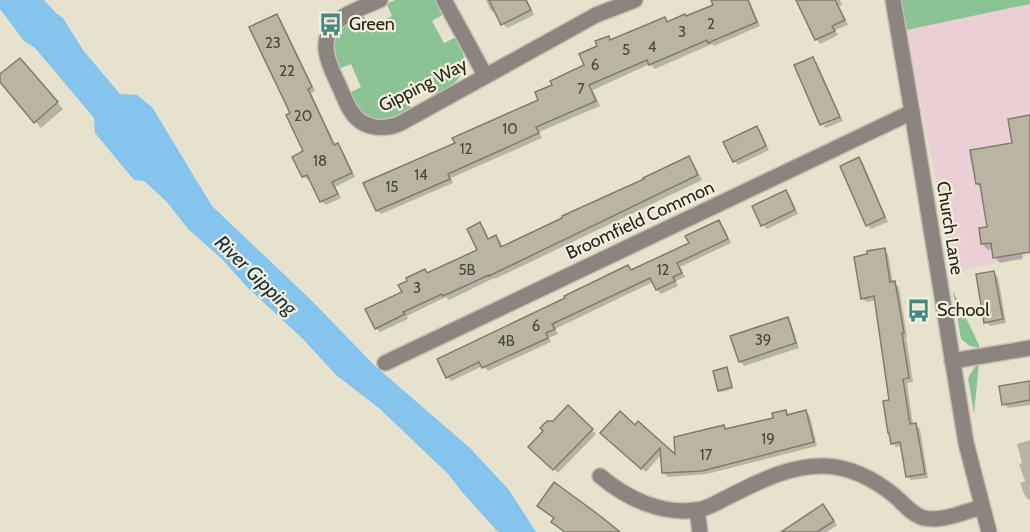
<svg xmlns="http://www.w3.org/2000/svg" width="1030" height="532" viewBox="0 0 1030 532" font-family="Cabin,sans-serif">
<style>
.education{fill:#ead0d5}
.green{fill:#8bc395}
.water{fill:#84c4ed}
.shadow{fill:#0003}
.building{fill:#bab5a2;stroke:#817c6b;stroke-width:1.5}
.lines{fill:none;stroke-linecap:round;stroke-linejoin:round}
.minor-casing{stroke:#c4c0ae;stroke-width:18}
.minor{stroke:#8b847f;stroke-width:15}
.labels{text-anchor:middle;stroke-width:4.5;stroke-linejoin:round;paint-order:stroke}
.number-label{font-size:15px;fill:#4b483e}
.poi-label{font-size:18px;fill:#26241c;stroke:#f4efdb;text-anchor:start}
.street-label{font-size:18px;fill:#26241c;stroke:#f4efdb}
.water-label{font-size:20px;font-style:italic;fill:#143142;stroke:#f4efdb}
</style>
<rect width="100%" height="100%" fill="#e7e2ce"/>
<path class="education" d="M1030,4v251l-76,18 -48,-243z"/>
<g class="green">
<path d="M395,0h40l9,14 -12,7 12,22 12,-6c17,31 7,43 -21,60l-7,-12 -22,12 6,12c-17,9 -39,20 -54,1 -3,-5 -6,-12 -9,-17l12,-6 -10,-23 -12,5c-13,-28 -2,-43 24,-54l6,12 23,-11 -5,-12z"/>
<path d="M901,0h129v4l-124,26z"/>
<path d="M953,291l26,54v3l-9,-2 -9,-7z"/>
<path d="M979,363l-5,51 -6,-36 6,-10z"/>
</g>
<path class="water" d="M0,0h44l13,14 6,4 20,32 37,44 17,1 15,12 60,99 99,94 63,65 96,83 39,42 27,42h-38l-36,-40 -14,-18 -68,-65 -44,-34 -33,-36 -57,-53 -23,-26 -35,-31 -22,-28 -22,-20 -10,-1 -39,-47 -1,-15 -59,-70 -11,-7 -24,-32z"/>
<g class="shadow">
<path d="M486,0h41l7,15 -27,13 -4,-4 -6,-12 -3,1 -4,-4z"/>
<path d="M716,0h33l11,26 -46,20 -2,-2 -57,25 -5,-5 -57,26 7,16 -61,26 3,6 -91,40 2,5 -72,31 -4,-4 80,-66 83,-43 14,-15 32,-20 13,-19 9,-9 4,3 53,-22 4,4 18,-5 28,-12z"/>
<path d="M796,0h44l2,5 -3,1 9,19 -13,5 3,5 -18,9 -4,-5z"/>
<path d="M276,15l5,5 34,71 -4,2 25,53 1,-1 5,4 13,28 -20,10 6,11 -15,7 -5,-4 -10,-22 -3,1 -5,-4 2,-24 -13,-39z"/>
<path d="M813,58l4,5 23,52 -19,8z"/>
<path d="M26,66l37,43 -22,19 -41,-48v-4z"/>
<path d="M1030,116v135l-8,2 1,6 -23,4 -6,-6 -1,-8 -5,1 -6,-6 7,-16 -7,-39 -5,-5 37,-40z"/>
<path d="M841,117l2,4 -17,7 -3,-2z"/>
<path d="M757,128l4,4 8,18 -31,15 -4,-4z"/>
<path d="M689,158l4,4 9,18 -207,99 -1,-1 -45,22 -3,-3 -39,19 1,3 -28,13 -4,-4 28,-35 24,-19 51,-24 1,-26 4,4 5,12 7,-3 4,4 3,7z"/>
<path d="M859,159l4,4 25,59 -17,7 -4,-4z"/>
<path d="M786,192l4,4 8,18 -31,15 -4,-4z"/>
<path d="M719,222l4,4 8,17 -51,24 5,10 -9,4 2,5 -17,8 -4,-4 -4,-8 -98,47 3,5 -9,4 2,4 -63,29 -5,-5 -32,15 -4,-4 120,-78 61,-33 5,5 58,-28z"/>
<path d="M884,250l4,4 5,29 6,4 8,50h-1l7,45 -6,1 6,42h3l4,4 8,49 -17,2 -4,-4 -5,-30 -6,1 -4,-4 -1,-42 -15,-101 -9,2 -5,-4z"/>
<path d="M994,273l4,4 8,46 -16,3 -4,-4z"/>
<path d="M787,319l4,4 8,25 -55,18 -4,-5z"/>
<path d="M727,369l1,2 5,18 -12,3 -2,-2z"/>
<path d="M1030,383v22l-22,3 -4,-4z"/>
<path d="M568,407l28,27 -38,39 -28,-26z"/>
<path d="M786,411l4,5 16,-5 4,5 7,30 -110,28 -39,3 -5,-5 -1,-18 -16,18 -40,-35 29,-10 42,30 47,-31 3,4 48,-11z"/>
<path d="M1030,440v60h-1l-4,-4 -5,-13 5,-2 -6,-17 3,-1 -5,-19z"/>
<path d="M827,510l10,15 -10,7h-43z"/>
</g>
<g class="building">
<path d="M489,0h37l5,10 -30,15z"/>
<path d="M711,0h37l9,22 -49,21 -1,-3 -58,25 -2,-5 -58,25 7,16 -60,26 3,6 -91,41 2,5 -74,32 -13,-28 92,-40 -3,-5 86,-38 -3,-8 17,-7 -2,-4 34,-16 -5,-11 18,-8 -2,-5 14,-5 1,4 55,-23 2,5 18,-8 1,2 27,-11z"/>
<path d="M796,0h39l10,20 -13,6 3,5 -20,9z"/>
<path d="M277,14l35,73 -4,2 26,56 4,-2 14,30 -20,9 6,12 -18,8 -13,-27 -5,2 -10,-20 11,-6 -17,-36 4,-2 -41,-86z"/>
<path d="M813,57l27,60 -20,8 -26,-60z"/>
<path d="M20,58l38,44 -24,21 -34,-41v-8z"/>
<path d="M1030,115v137l-37,6 -2,-15 -10,1 -2,-16 8,-1 -7,-43h-4l-6,-34 42,-7 -4,-24z"/>
<path d="M757,126l9,20 -33,16 -10,-20z"/>
<path d="M689,156l9,19 -209,101v-1l-46,21 -1,-2 -39,18 2,2 -30,15 -10,-20 37,-17 -4,-7 9,-4 -1,-3 19,-9 2,4 50,-23 -10,-21 13,-7 8,17 8,-4 5,12 61,-29v-2l82,-37 -1,-1z"/>
<path d="M859,157l26,60 -19,9 -26,-60z"/>
<path d="M786,190l9,20 -34,16 -9,-20z"/>
<path d="M719,220l9,19 -51,24 5,10 -9,4 2,4 -19,9 -6,-12 -98,46 3,5 -9,4 2,5 -66,30 -3,-6 -33,16 -9,-19 128,-61 -1,-2 64,-31 3,5 58,-27 -4,-7z"/>
<path d="M885,248l5,34 5,-1 9,52h-2l7,45 -6,1 7,45 6,-1 9,51 -19,3 -6,-35 -9,2 -2,-11h-1l-5,-32 6,-1 -15,-104 -13,3 -7,-42 13,-3v-3z"/>
<path d="M994,271l9,48 -19,4 -8,-49z"/>
<path d="M788,317l8,26 -57,19 -9,-26z"/>
<path d="M727,367l5,20 -14,4 -5,-20z"/>
<path d="M1030,381v19l-28,5 -3,-19z"/>
<path d="M568,405l25,24 -40,41 -25,-23 15,-16 -3,-3 7,-7h6z"/>
<path d="M786,410l1,5 19,-5 8,32 -112,29 -40,2 -2,-25 -19,21 -41,-36 20,-22 15,14 3,-4 37,33 -1,-17 50,-12 1,4 48,-11 -1,-5z"/>
<path d="M554,482l45,33 21,17h-55l-14,-10 3,-4 -17,-12z"/>
<path d="M823,504l11,17 -17,11h-36z"/>
</g>
<g class="lines">
<defs>
<g id="minor">
<path d="M380,0c-16,7 -39,14 -49,28 -12,20 0,40 8,58 4,8 7,18 12,25 11,18 33,20 50,12l195,-108 39,-15"/>
<path d="M444,0l41,75"/>
<path d="M893,0l19,112 54,331 23,89"/>
<path d="M952,361l78,-13"/>
<path d="M385,363l527,-251"/>
<path d="M600,476c26,22 61,39 96,34 12,-1 23,-9 34,-14 30,-15 60,-31 95,-30 27,1 49,13 70,30 9,8 17,19 29,22 18,4 40,-6 58,-11"/>
<path d="M697,510l3,22"/>
</g>
</defs>
<use href="#minor" class="minor-casing"/>
<use href="#minor" class="minor"/>
</g>
<defs>
<symbol id="bus-bare" viewBox="-9 -9 18 18"><path d="M-5-6H5V4H4V6H2V4H-2V6H-4V4H-5ZM-3.5-4V0h7V-4ZM-3.5 1.2v1.5H-2V1.2ZM2 1.2v1.5H3.5V1.2Z" fill="#428984" stroke="#f4efdb" stroke-width="2.5" paint-order="stroke"/></symbol>
</defs>
<g fill-rule="evenodd">
<use href="#bus-bare" x="314" y="8" width="33" height="33"/>
<use href="#bus-bare" x="902" y="294" width="33" height="33"/>
</g>
<g class="labels">
<g class="number-label">
<text x="711" y="29">2</text>
<text x="682" y="37">3</text>
<text x="273" y="48">23</text>
<text x="652" y="52">4</text>
<text x="626" y="55">5</text>
<text x="595" y="70">6</text>
<text x="287" y="76">22</text>
<text x="581" y="94">7</text>
<text x="303" y="121">20</text>
<text x="510" y="134">10</text>
<text x="466" y="154">12</text>
<text x="320" y="166">18</text>
<text x="421" y="180">14</text>
<text x="392" y="192">15</text>
<text x="467" y="275">5B</text>
<text x="663" y="275">12</text>
<text x="417" y="293">3</text>
<text x="536" y="331">6</text>
<text x="763" y="345">39</text>
<text x="506" y="346">4B</text>
<text x="768" y="444">19</text>
<text x="706" y="460">17</text>
</g>
<g class="poi-label">
<text x="349" y="30">Green</text>
<text x="937" y="316">School</text>
</g>
<g class="street-label">
<text transform="translate(423 85) rotate(-27)" y="6">Gipping Way</text>
<text transform="translate(640 220) rotate(-25)" y="6">Broomfield Common</text>
<text transform="translate(950 228) rotate(81)" y="6">Church Lane</text>
</g>
<g class="water-label">
<text transform="translate(256 275) rotate(44)" y="7">River Gipping</text>
</g>
</g>
</svg>
